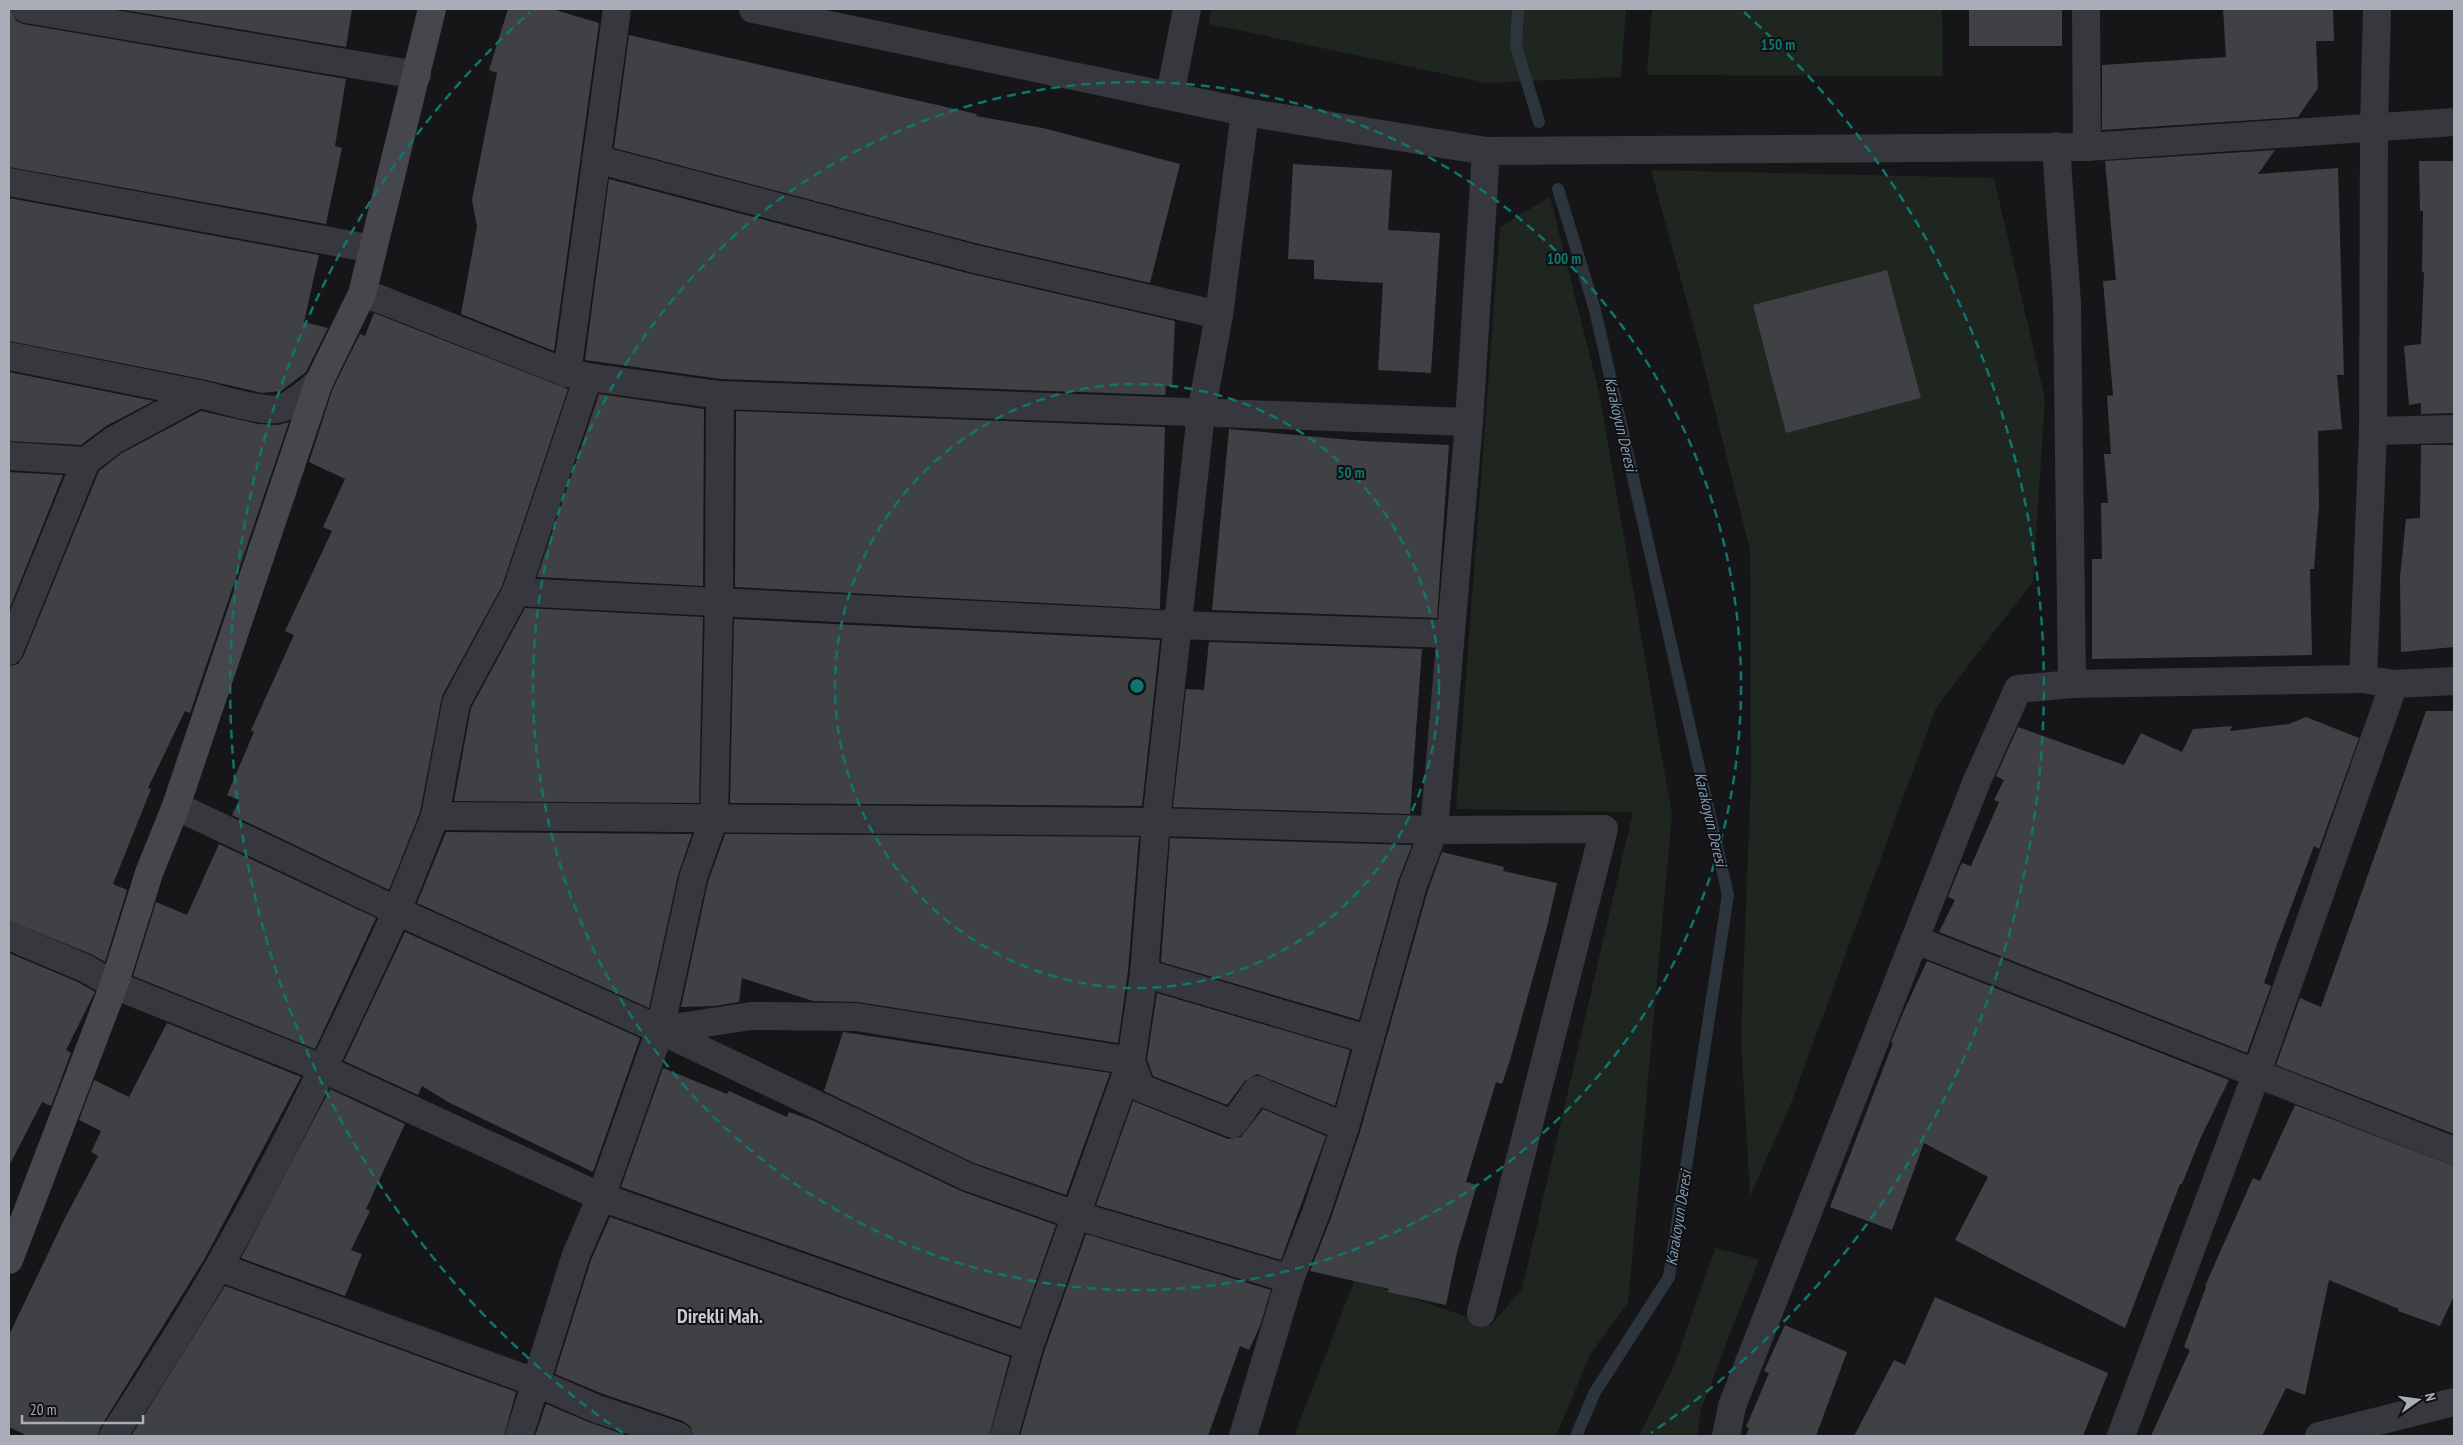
<svg xmlns="http://www.w3.org/2000/svg" width="2463" height="1445" viewBox="0 0 2463 1445" font-family="'PT Sans Narrow',sans-serif">
<style>
.green{fill:#1e261f}
.lines{fill:none;stroke-linecap:round;stroke-linejoin:round}
.stream{stroke:#2c353c;stroke-width:12}
.building{fill:#404145}
.minor{stroke:#37383d;stroke-width:28}
.secondary{stroke:#45474d;stroke-width:28}
.ring{fill:none;stroke:#0f766e;stroke-width:2.5;stroke-dasharray:9 6}
.labels{text-anchor:middle;stroke-width:4;stroke-linejoin:round;paint-order:stroke}
.water-label{font-size:16px;font-style:italic;fill:#7f9bb3;stroke:#111113}
.district-label{font-size:20px;font-weight:bold;fill:#c9ccd4;stroke:#111113}
.centre{fill:#0f766e;stroke:#111113;stroke-width:2.5}
.ring-label{font-size:15px;text-anchor:middle;font-weight:bold;fill:#0f766e;stroke:#111113;stroke-width:4;stroke-linejoin:round;paint-order:stroke}
</style>
<rect width="100%" height="100%" fill="#161618"/>
<g class="green">
<path d="M1211,9h415l-5,68 -134,6 -278,-59z"/>
<path d="M1652,9h290l1,67 -296,-1z"/>
<path d="M1651,170l343,8 51,221 -12,182 -97,127 -146,398 -40,90 -9,-158 10,-262 -1,-226 -50,-200z"/>
<path d="M1550,197l49,195 73,423 -44,487 -38,53 -34,81h-262l61,-157 136,46 31,-36 111,-477 -177,-3 44,-582z"/>
<path d="M1715,1248l44,11 -58,150 -4,27h-58l35,-70z"/>
</g>
<g class="lines">
<g class="stream">
<path d="M1518,9l-2,37 23,76"/>
<path d="M1558,189l37,121 133,585 -59,382 -74,115 -19,44"/>
</g>
</g>
<g class="building">
<path d="M9,9h2l5,12 7,3 323,55 -11,67 7,2 -16,76 -317,-57z"/>
<path d="M118,9h234l-6,38z"/>
<path d="M508,9h44l47,14 -45,328 -93,-37 16,-88 -5,-26 25,-127 -8,-3z"/>
<rect x="1969" y="9" width="93" height="37"/>
<path d="M2223,9h110l1,32h-18l2,47 -20,29 -196,13v-65l124,-8z"/>
<path d="M629,35l348,79 -1,2 67,12 137,36 -30,119 -171,-39 -365,-96z"/>
<path d="M2275,150l-17,24 80,-6 6,207h-7l5,54 -24,2 1,75 -5,63h-4l2,86 -220,4v-100h10l-1,-56h7l-4,-49h7l-4,-58 6,-1 -10,-114 13,-1 -11,-119z"/>
<path d="M2419,161h35v252l-33,1v-11l-12,2 -5,-59 17,-2 3,-72h-2l1,-61h-3z"/>
<path d="M1293,164l99,6 -4,60 52,3 -9,140 -53,-3 5,-87 -69,-4v-19l-26,-1z"/>
<path d="M609,179l362,95 204,47 -3,65h-6l-1,9 -444,-16 -136,-19z"/>
<path d="M9,198l310,57 -15,67 24,6 -22,44 -25,19 -19,2 -60,-14 -193,-38z"/>
<path d="M1887,270l34,128 -135,35 -33,-128z"/>
<path d="M374,313l194,76 -66,197 -60,110 -22,116 -31,78 -157,-75 7,-15 -12,-5 27,-63 -3,-2 43,-95 -9,-4 47,-100 -9,-4 22,-48 -36,-17 24,-74 27,-54 5,2z"/>
<path d="M9,372l145,29 -48,25 -25,19 -72,-4z"/>
<path d="M599,394l105,15 -1,177 -166,-9z"/>
<path d="M201,411l57,13 20,1 11,-3 -99,291 -5,-2 -37,77 3,1 -38,95 14,6 -22,72 -14,-8 -82,-33v-255l9,-2 5,-7 76,-186 23,-18z"/>
<path d="M736,411l429,16 -5,182 -425,-22z"/>
<path d="M1229,429l134,12 86,4 -12,173 -225,-8z"/>
<path d="M2421,445h33v202l-53,5 -1,-75 6,-58 14,-1z"/>
<path d="M9,472l54,3 -54,135z"/>
<path d="M525,608l178,9 -4,186 -245,-2 17,-93z"/>
<path d="M734,619l426,21 -18,166 -412,-3z"/>
<path d="M1209,642l213,7 -12,165 -237,-7 13,-118 18,1z"/>
<path d="M2426,711h28v423l-178,-69 24,-67 21,9z"/>
<path d="M2306,717l53,21 -40,111 -5,-3 -38,101 -12,36 7,3 -24,67 -308,-121 16,-32 -7,-3 11,-28 3,-6 9,3 28,-64 -5,-2 10,-20 -8,-4 22,-49 106,38 17,-32 41,19 11,-23 39,-3 -2,5 59,-7z"/>
<path d="M446,832l246,2 -14,41 -29,133 -232,-105z"/>
<path d="M725,834l414,3 -11,134 -10,72 -260,-41 -45,-1 -71,-23 -3,24 -24,4 -34,1 27,-125z"/>
<path d="M1170,838l242,7 -14,36 -39,139 -198,-58z"/>
<path d="M219,844l157,74 -61,131 -182,-73 23,-74 31,13z"/>
<path d="M1442,852l62,15 -1,4 54,12 -10,44 -37,133 -8,24 -6,-2 -30,100 11,3 -20,67 -11,53 -58,-13 1,-3 -79,-18 21,-53 29,-86 68,-242z"/>
<path d="M405,932l235,106 -47,134 -145,-70 -26,-16 -4,9 -74,-34z"/>
<path d="M9,953l69,29 17,10 -29,58 5,3 -20,53 -9,-4 -33,64z"/>
<path d="M1927,961l302,119 -28,57 -19,47h-2l-55,144 -170,-88 33,-63 -64,-34 -32,87 -62,-23 63,-164 -2,-1 12,-29z"/>
<path d="M1157,993l193,57 -15,56 -78,-32 -12,7 -18,24 -74,-29 -6,-17z"/>
<path d="M167,1023l134,54 -96,181 -105,170 -2,8h-70l-19,-9v-92l56,-117 33,-62 -7,-4 10,-21 -22,-11 15,-40 35,17z"/>
<path d="M843,1032l267,41 -44,122 -92,-32 -150,-72z"/>
<path d="M663,1068l64,26 2,-3 58,26 2,-5 25,9 147,70 95,34 -36,102 -399,-140z"/>
<path d="M330,1089l75,35 -39,85 4,2 -19,39 11,4 -17,42 -104,-38z"/>
<path d="M1133,1101l95,38 13,-2 22,-28 63,27 -45,124 -185,-55z"/>
<path d="M2295,1105l159,61v130l-14,30 -42,-15 1,-2 -70,-29 -24,115 -19,-7 -24,48h-111l39,-86 -6,-3 22,-60 -1,-1 48,-108 7,3z"/>
<path d="M610,1217l400,140 -21,79h-296l-3,-10 -7,-5 -80,-27 -48,-20 36,-114z"/>
<path d="M1086,1234l185,56 -11,36 -11,24 -9,-4 -32,90h-188l24,-84z"/>
<path d="M225,1286l291,106 -12,44h-373z"/>
<path d="M1935,1297l173,76 -25,63h-229l40,-76 11,5z"/>
<path d="M1785,1325l62,27 -31,84h-70l3,-8 -3,-1 23,-54 -5,-2z"/>
<path d="M546,1404l45,19 38,13h-94z"/>
</g>
<g class="lines">
<g class="minor">
<path d="M26,9l391,66"/>
<path d="M753,9l492,103 241,39 601,-4 367,-25"/>
<path d="M2086,9l1,138"/>
<path d="M2377,9l-3,117 -1,305 -10,248 31,5 60,-3"/>
<path d="M1170,95l17,-86"/>
<path d="M2056,146l11,158 5,380"/>
<path d="M596,159l379,100 244,56"/>
<path d="M9,182l364,67"/>
<path d="M362,294l15,4 190,75 17,3"/>
<path d="M9,356l190,38"/>
<path d="M567,373l50,-364"/>
<path d="M720,395l-1,208 -5,215 -21,60 -33,152 91,-14 105,1 275,44 10,27 92,36 24,-34 88,37 68,-242 21,-55 35,-408 17,-271"/>
<path d="M2373,431l81,-2"/>
<path d="M9,456l77,5 28,-21 85,-46c19,4 60,18 78,15 15,-2 31,-18 42,-27"/>
<path d="M516,592l661,33 273,9"/>
<path d="M9,651l77,-190"/>
<path d="M435,816l721,6 278,8 170,-1 -123,484"/>
<path d="M9,936l76,32 29,17 210,84 277,128 428,150"/>
<path d="M1916,940l538,211"/>
<path d="M1144,973l226,67"/>
<path d="M219,1267l318,116 60,26 81,27"/>
<path d="M1290,1279l-215,-64 -107,-38 -308,-147 -263,-119 38,-95 21,-113 60,-111 72,-215 132,18 749,27"/>
<path d="M113,1436c36,-56 73,-112 106,-170 66,-115 123,-235 178,-355l-221,-105"/>
<path d="M519,1436l57,-181 25,-58 59,-167"/>
<path d="M1004,1436l25,-89 102,-286 13,-88 12,-151 45,-409 18,-98 26,-203"/>
<path d="M1243,1436l47,-157 26,-66 29,-86"/>
<path d="M1726,1436l6,-30 244,-623 42,-94 54,-5 291,-5"/>
<path d="M2121,1436l135,-361 138,-391"/>
<path d="M2319,1436l135,-34"/>
</g>
<path class="secondary" d="M9,1260l105,-275 35,-112 27,-67 143,-424 43,-88 70,-285"/>
</g>
<g class="ring">
<circle cx="1137" cy="686" r="302"/>
<circle cx="1137" cy="686" r="604"/>
<path d="M623 1433A907 907 0 0 1 530 12M1744 12A907 907 0 0 1 1651 1433"/>
</g>
<g class="labels">
<g class="water-label">
<text transform="translate(1621 424) rotate(77)" y="6">Karakoyun Deresi</text>
<text transform="translate(1711 819) rotate(77)" y="6">Karakoyun Deresi</text>
<text transform="translate(1678 1218) rotate(-81)" y="6">Karakoyun Deresi</text>
</g>
<g class="district-label">
<text x="720" y="1323">Direkli Mah.</text>
</g>
</g>
<circle cx="1137" cy="686" r="8" class="centre"/>
<g class="ring-label">
<text x="1778" y="50">150 m</text>
<text x="1564" y="264">100 m</text>
<text x="1351" y="478">50 m</text>
</g>
<rect width="2463" height="1445" fill="none" stroke="#a8adb8" stroke-width="20"/>
<g transform="translate(2418 1400) rotate(76)" stroke="#111113" stroke-width="4" paint-order="stroke">
<path d="M0-4L9 19L0 12L-9 19Z" fill="#a8adb8"/>
<text y="-8" font-size="14" font-weight="bold" text-anchor="middle" fill="#a8adb8">N</text>
</g>
<path d="M22 1415v8h121v-8" fill="none" stroke="#a8adb8" stroke-width="2.5"/>
<text x="30" y="1415" font-size="15" fill="#a8adb8" stroke="#111113" stroke-width="4" paint-order="stroke">20 m</text>
</svg>
